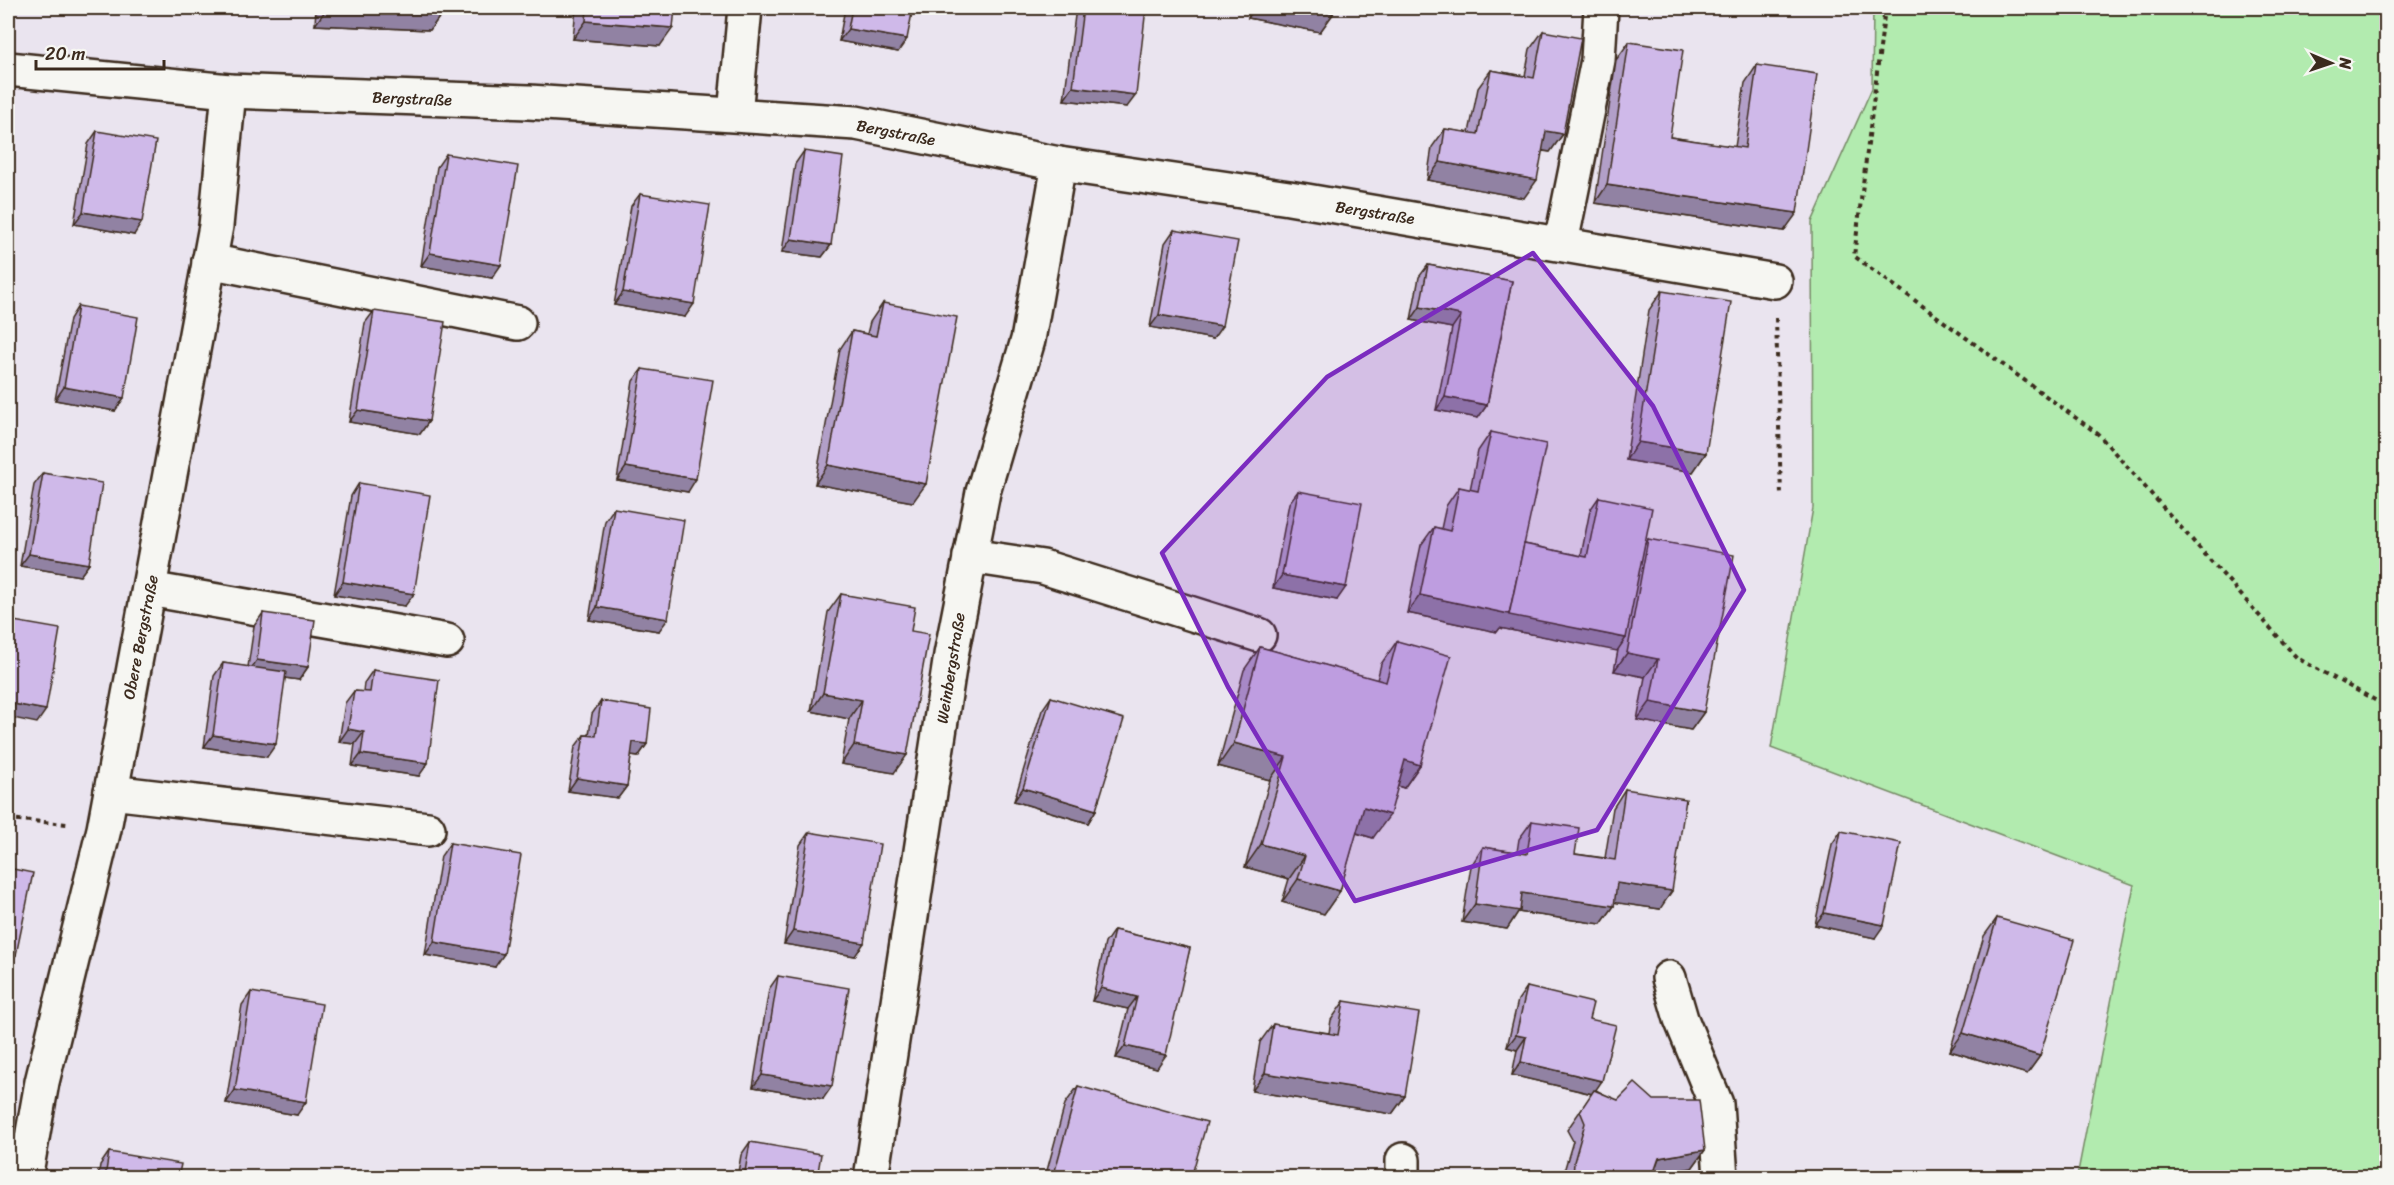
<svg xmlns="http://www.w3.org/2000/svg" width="2394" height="1185" viewBox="0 0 2394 1185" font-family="Sriracha,sans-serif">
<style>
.green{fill:#b2ebaf;stroke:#768a66;stroke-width:1.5}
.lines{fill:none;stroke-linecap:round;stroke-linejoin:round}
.minor-casing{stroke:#3b2a1e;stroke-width:38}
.path{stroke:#3b2a1e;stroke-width:4;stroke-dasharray:4.5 4.5;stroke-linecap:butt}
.minor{stroke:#f6f6f2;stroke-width:33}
.wall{fill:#b29fc8;stroke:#3b2a1e;stroke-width:1.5}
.shaded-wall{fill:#9182a3;stroke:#3b2a1e;stroke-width:1.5}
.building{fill:#cfb9e9;stroke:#3b2a1e;stroke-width:1.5}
.marked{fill:#7b2cbf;fill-opacity:0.2;stroke:#7b2cbf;stroke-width:4.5;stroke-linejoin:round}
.labels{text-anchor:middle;stroke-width:4.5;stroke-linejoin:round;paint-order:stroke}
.street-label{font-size:16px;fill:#3b2a1e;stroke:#f6f6f2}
</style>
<rect width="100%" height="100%" fill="#eae4ef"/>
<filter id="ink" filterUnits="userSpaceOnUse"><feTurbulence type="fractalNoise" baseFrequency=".0167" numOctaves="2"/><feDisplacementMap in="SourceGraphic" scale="12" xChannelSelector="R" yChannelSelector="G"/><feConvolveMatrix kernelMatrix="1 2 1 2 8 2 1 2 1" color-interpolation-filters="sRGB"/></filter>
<g filter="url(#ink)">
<path class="green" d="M1873,8h513v1169h-309l57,-292 -363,-137 42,-240 -1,-286 60,-134z"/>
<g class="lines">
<defs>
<g id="minor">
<path d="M8,69l221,22 300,11 327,21 203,41 230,34 486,83"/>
<path d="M735,114l10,-106"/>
<path d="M1561,243l37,-183 3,-52"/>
<path d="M209,261l309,62"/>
<path d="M970,556l73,11 216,68"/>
<path d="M149,589l298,52"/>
<path d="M111,792l317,37"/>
<path d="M1669,978l12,41 35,85 5,74"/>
<path d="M25,1178l17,-96 62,-253 49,-263 63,-340 13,-135"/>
<path d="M871,1178l80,-523 32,-163 45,-152 31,-176"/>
<path d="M1403,1178v-18"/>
</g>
</defs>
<use href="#minor" class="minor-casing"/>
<g class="path">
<path d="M1885,8l-31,248 244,178 199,224 89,48"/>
<path d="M1776,318l5,178"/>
<path d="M8,819l59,5"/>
</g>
<use href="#minor" class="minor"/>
</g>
<g class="wall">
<path d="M316,8h127v4l-13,18 -115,-5z"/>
<path d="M576,8h99l-15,38 -87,-7z"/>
<path d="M845,8h68l-15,44 -59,-11z"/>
<path d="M1076,8h70l-19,99 -63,-7z"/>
<path d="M1250,8h84l-1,6 -13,18 -72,-14z"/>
<path d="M1543,31l20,103 -13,18 -8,-1 -18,47 -97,-18 5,-33 13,-18 24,4 9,-45 13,-18 34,6 5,-27z"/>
<path d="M1629,42l41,95 65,10 10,-64 12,-18 27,166 -189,-28 21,-143z"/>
<path d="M97,131l37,104 -60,-11 14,-80z"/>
<path d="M804,151l27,94 -9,12 -40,-5 13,-88z"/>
<path d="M446,154l46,124 -71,-12 16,-99z"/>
<path d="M640,194l45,123 -71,-12 17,-99z"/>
<path d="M1174,230l39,109 -63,-12 15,-84z"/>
<path d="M1428,265l84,16 -25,124 -9,13 -42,-8 16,-82 -41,-8 8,-43z"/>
<path d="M1662,291l44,162 -13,19 -67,-12 23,-150z"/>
<path d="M883,303l30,199 -98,-18 25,-135 12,-18 15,3 3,-12z"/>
<path d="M78,306l37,105 -60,-11 15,-81z"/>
<path d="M374,311l55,110 -9,13 -71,-12 16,-99z"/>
<path d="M642,369l46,123 -71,-12 16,-99z"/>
<path d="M1491,432l33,112 57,12 9,-46 9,-13 46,47 3,-5 56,173 -13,18 -54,-10 8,-43 -31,-6 4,-21 -118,-22 -3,4 -90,-19 14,-68 13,-18 7,2 5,-23 13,-19 11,3 8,-39z"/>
<path d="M43,473l46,91 -9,12 -60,-10 14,-81z"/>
<path d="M359,483l46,123 -71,-11 17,-99z"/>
<path d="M1298,491l39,109 -64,-12 16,-85z"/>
<path d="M614,508l45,123 -70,-11 16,-99z"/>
<path d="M841,594l70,37 -17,142 -53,-9 8,-45 -38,-8 17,-99z"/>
<path d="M263,613l45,54 -9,13 -14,-2 -18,79 -63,-10 10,-71 9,-13 25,4 6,-41z"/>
<path d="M1397,641l23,124 -16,23 -6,-2 -25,52 -17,-5 -16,58 -16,23 -42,-12 7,-23 -44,-12 25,-87 -52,-14 26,-96 16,-23 117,33 4,-16z"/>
<path d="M373,670l46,106 -67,-10 3,-22 -16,-2 6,-39 9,-12 9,1 1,-9z"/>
<path d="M1051,697l45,113 -8,13 -74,-22 28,-91z"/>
<path d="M601,701l46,43 -9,13 -7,-1 -4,30 -9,12 -50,-7 7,-44 9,-12h5l3,-21z"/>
<path d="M1625,789l35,120 -46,-7v4l-13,18 -83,-12 -11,17 -45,-7 9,-56 12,-19 34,5 2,-13 13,-18 43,33 30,4 8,-50z"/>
<path d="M1841,831l34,107 -60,-13 17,-81z"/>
<path d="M809,832l46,124 -71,-12 16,-99z"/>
<path d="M450,843l45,124 -70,-12 16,-99z"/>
<path d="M1997,918l43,138 -13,18 -77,-23 34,-115z"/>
<path d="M1114,930l76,18 -33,120 -41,-10 12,-49 -36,-8 13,-58z"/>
<path d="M778,976l45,123 -70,-12 16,-98z"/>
<path d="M1527,987l62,32 7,71 109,60 -13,18 -39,7 -1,3h-90l11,-37 -6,-11 25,-36 -80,-19 5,-25 -10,-3 11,-47z"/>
<path d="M251,992l46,123 -71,-12 16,-98z"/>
<path d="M1344,1001l61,95 -13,18 -140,-23 8,-49 13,-18 56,9 2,-13z"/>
<path d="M1078,1086l113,92h-146l20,-74z"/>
<path d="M750,1142l67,36h-80l4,-23z"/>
<path d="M109,1152l69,26h-80l2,-13z"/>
</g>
<g class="shaded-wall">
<path d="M327,8h18l98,4 -13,18 -115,-5z"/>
<path d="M1255,8h45l33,6 -13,18 -72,-14z"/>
<path d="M586,21l87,7 -13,18 -87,-7z"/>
<path d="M848,29l59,10 -9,13 -59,-11z"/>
<path d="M1073,87l63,8 -9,12 -63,-7z"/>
<path d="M1546,131l17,3 -13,18 -17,-3z"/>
<path d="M1440,162l97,18 -13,18 -97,-18z"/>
<path d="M1607,185l190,28 -13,18 -189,-28z"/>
<path d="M83,212l59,10 -8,13 -60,-11z"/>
<path d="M791,239l40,6 -9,12 -40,-5z"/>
<path d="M430,253l71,12 -9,13 -71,-12z"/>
<path d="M623,292l71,12 -9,13 -71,-12z"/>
<path d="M1420,307l41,8 -9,13 -41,-8z"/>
<path d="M1159,315l63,11 -9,13 -63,-12z"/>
<path d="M64,387l60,11 -9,13 -60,-11z"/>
<path d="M1445,397l42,8 -9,13 -42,-8z"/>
<path d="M358,410l71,11 -9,13 -71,-12z"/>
<path d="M1638,442l68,11 -13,19 -67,-12z"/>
<path d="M828,465l98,19 -13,18 -98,-18z"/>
<path d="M626,467l70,12 -8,13 -71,-12z"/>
<path d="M29,554l60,10 -9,12 -60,-10z"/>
<path d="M1282,575l64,12 -9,13 -64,-12z"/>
<path d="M343,582l71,12 -9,12 -71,-11z"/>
<path d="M1420,595l206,43 -9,13 -117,-23 -3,4 -90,-19z"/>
<path d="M597,607l71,12 -9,12 -70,-11z"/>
<path d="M1627,653l31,6 -13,18 -31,-6z"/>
<path d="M257,660l51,7 -9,13 -51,-7z"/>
<path d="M823,693l39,7 -13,19 -38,-8z"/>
<path d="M1650,702l54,10 -13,18 -54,-10z"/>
<path d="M8,703l38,7 -9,13 -29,-6z"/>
<path d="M348,729l16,3 -9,12 -16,-2z"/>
<path d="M213,735l63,9 -9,13 -63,-10z"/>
<path d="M633,742l14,2 -9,13 -14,-2z"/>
<path d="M1234,743l52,14 -16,23 -52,-14z"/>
<path d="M854,745l53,10 -13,18 -53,-9z"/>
<path d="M361,754l67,9 -9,13 -67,-10z"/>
<path d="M1405,760l15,5 -16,23 -15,-5z"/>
<path d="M577,778l50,8 -9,12 -50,-7z"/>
<path d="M1023,788l73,22 -8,13 -74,-22z"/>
<path d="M1364,807l26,8 -17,23 -26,-8z"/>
<path d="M1261,844l44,12 -16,23 -44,-12z"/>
<path d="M1298,879l42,12 -16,23 -42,-12z"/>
<path d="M1617,883l55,8 -12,18 -56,-8z"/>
<path d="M1522,893l92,13 -13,18 -83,-12 -11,17 -45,-7 13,-18z"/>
<path d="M1824,913l60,12 -9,13 -60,-13z"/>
<path d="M793,931l71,12 -9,13 -71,-12z"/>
<path d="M434,942l70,12 -9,13 -70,-12z"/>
<path d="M8,953l8,2 -8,12z"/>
<path d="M1101,988l36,9 -9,12 -36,-8z"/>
<path d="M1963,1033l77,23 -13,18 -77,-23z"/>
<path d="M1516,1035l10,2 -9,13 -10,-3z"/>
<path d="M1125,1046l41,9 -9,13 -41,-10z"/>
<path d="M1521,1062l81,19 -9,13 -81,-19z"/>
<path d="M1265,1073l140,23 -13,18 -140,-23z"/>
<path d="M762,1075l70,11 -9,13 -70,-12z"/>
<path d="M235,1090l71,12 -9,13 -71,-12z"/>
<path d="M1705,1150l-13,18 -45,8 12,-18z"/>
</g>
<g class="building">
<path d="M345,8h98v4z"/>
<path d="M587,8h88l-2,20 -87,-7z"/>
<path d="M852,8h61l-6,31 -59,-10z"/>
<path d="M1083,8h63l-10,87 -63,-8z"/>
<path d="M1300,8h34l-1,6z"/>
<path d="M1543,31l38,7 -18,96 -17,-3 -9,49 -97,-18 5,-33 33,5 13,-64 43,8z"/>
<path d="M1629,42l54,8 -13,87 75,11 12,-83 60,9 -20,139 -190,-28z"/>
<path d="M97,131l59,10 -14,81 -59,-10z"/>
<path d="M804,151l39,6 -12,88 -40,-6z"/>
<path d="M446,154l72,12 -17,99 -71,-12z"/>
<path d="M640,194l70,11 -16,99 -71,-12z"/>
<path d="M1174,230l64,11 -16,85 -63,-11z"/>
<path d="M1428,265l84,16 -25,124 -42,-8 16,-82 -41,-8z"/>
<path d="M1662,291l69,11 -25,151 -68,-11z"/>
<path d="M883,303l74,14 -31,167 -98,-19 24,-134 24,5z"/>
<path d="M78,306l60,11 -14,81 -60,-11z"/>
<path d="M374,311l71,11 -16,99 -71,-11z"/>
<path d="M642,369l71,11 -17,99 -70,-12z"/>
<path d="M1491,432l55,12 -37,170 -89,-19 14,-68 16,4 9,-44 19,4z"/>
<path d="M43,473l59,10 -13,81 -60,-10z"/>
<path d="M359,483l71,12 -16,99 -71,-12z"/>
<path d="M1298,491l64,12 -16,84 -64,-12z"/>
<path d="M1599,497l53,11 -26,130 -117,-23 15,-71 63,13z"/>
<path d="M614,508l70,12 -16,99 -71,-12z"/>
<path d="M1648,539l86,16 -30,157 -54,-10 8,-43 -31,-6z"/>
<path d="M841,594l74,13 -4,24 18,3 -22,121 -53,-10 8,-45 -39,-7z"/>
<path d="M263,613l52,7 -7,47 -51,-7z"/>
<path d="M8,620l52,9 -14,81 -38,-7z"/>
<path d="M1397,641l54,15 -31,109 -15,-5 -15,55 -26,-8 -24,84 -42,-12 7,-23 -44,-12 25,-87 -52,-14 26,-96 126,35z"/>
<path d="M223,663l63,9 -10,72 -63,-9z"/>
<path d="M373,670l66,10 -11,83 -67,-9 3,-22 -16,-3 6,-38 16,1z"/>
<path d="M1051,697l73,22 -28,91 -73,-22z"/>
<path d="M601,701l50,8 -4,35 -14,-2 -6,44 -50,-8 7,-43 12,1z"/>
<path d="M1625,789l61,10 -14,92 -55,-8 -3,23 -92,-13 -2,18 -45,-7 8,-57 44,7 5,-33 47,7 -4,26 40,6z"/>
<path d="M1841,831l60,12 -17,82 -60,-12z"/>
<path d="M809,832l71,12 -16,99 -71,-12z"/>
<path d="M450,843l71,12 -17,99 -70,-12z"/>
<path d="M8,868l25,5 -17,82 -8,-2z"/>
<path d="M1997,918l77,22 -34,116 -77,-23z"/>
<path d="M1114,930l76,18 -24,107 -41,-9 12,-49 -36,-9z"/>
<path d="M778,976l71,12 -17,98 -70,-11z"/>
<path d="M1527,987l66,16 -4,16 27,6 -14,56 -81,-19 5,-25 -10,-2z"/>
<path d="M251,992l71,12 -16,98 -71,-12z"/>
<path d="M1344,1001l75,12 -14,83 -140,-23 8,-49 65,11z"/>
<path d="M1635,1083l19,17h45l6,50 -46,8 -7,20h-79l1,-16 11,-39 -5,-12 14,-21 24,10z"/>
<path d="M1078,1086l129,36 -16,56h-138z"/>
<path d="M750,1142l71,12 -4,24h-73z"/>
<path d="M109,1152l72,12 -3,14h-73z"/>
</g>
</g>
<path class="marked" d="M1533,253l120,153 91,184 -147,240 -242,71 -127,-214 -66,-134 165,-176z"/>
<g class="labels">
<g class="street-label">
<text transform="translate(412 98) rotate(2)" y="6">Bergstraße</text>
<text transform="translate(896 132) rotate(11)" y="6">Bergstraße</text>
<text transform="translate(1375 212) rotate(9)" y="6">Bergstraße</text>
<text transform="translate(140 637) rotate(-79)" y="6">Obere Bergstraße</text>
<text transform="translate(950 668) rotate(-81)" y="6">Weinbergstraße</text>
</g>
</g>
<rect width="2394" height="1185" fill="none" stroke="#f6f6f2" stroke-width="30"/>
<rect x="15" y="15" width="2364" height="1155" fill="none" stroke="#3b2a1e" stroke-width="2" filter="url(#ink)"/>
<g transform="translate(2331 63) rotate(92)" stroke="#f6f6f2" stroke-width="4.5" paint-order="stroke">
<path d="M0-4.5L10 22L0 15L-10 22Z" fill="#3b2a1e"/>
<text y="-9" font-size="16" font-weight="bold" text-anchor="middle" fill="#3b2a1e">N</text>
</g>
<path d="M36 60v9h128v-9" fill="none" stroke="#3b2a1e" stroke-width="3"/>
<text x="45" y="60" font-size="18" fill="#3b2a1e" stroke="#f6f6f2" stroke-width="4.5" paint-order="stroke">20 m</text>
</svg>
